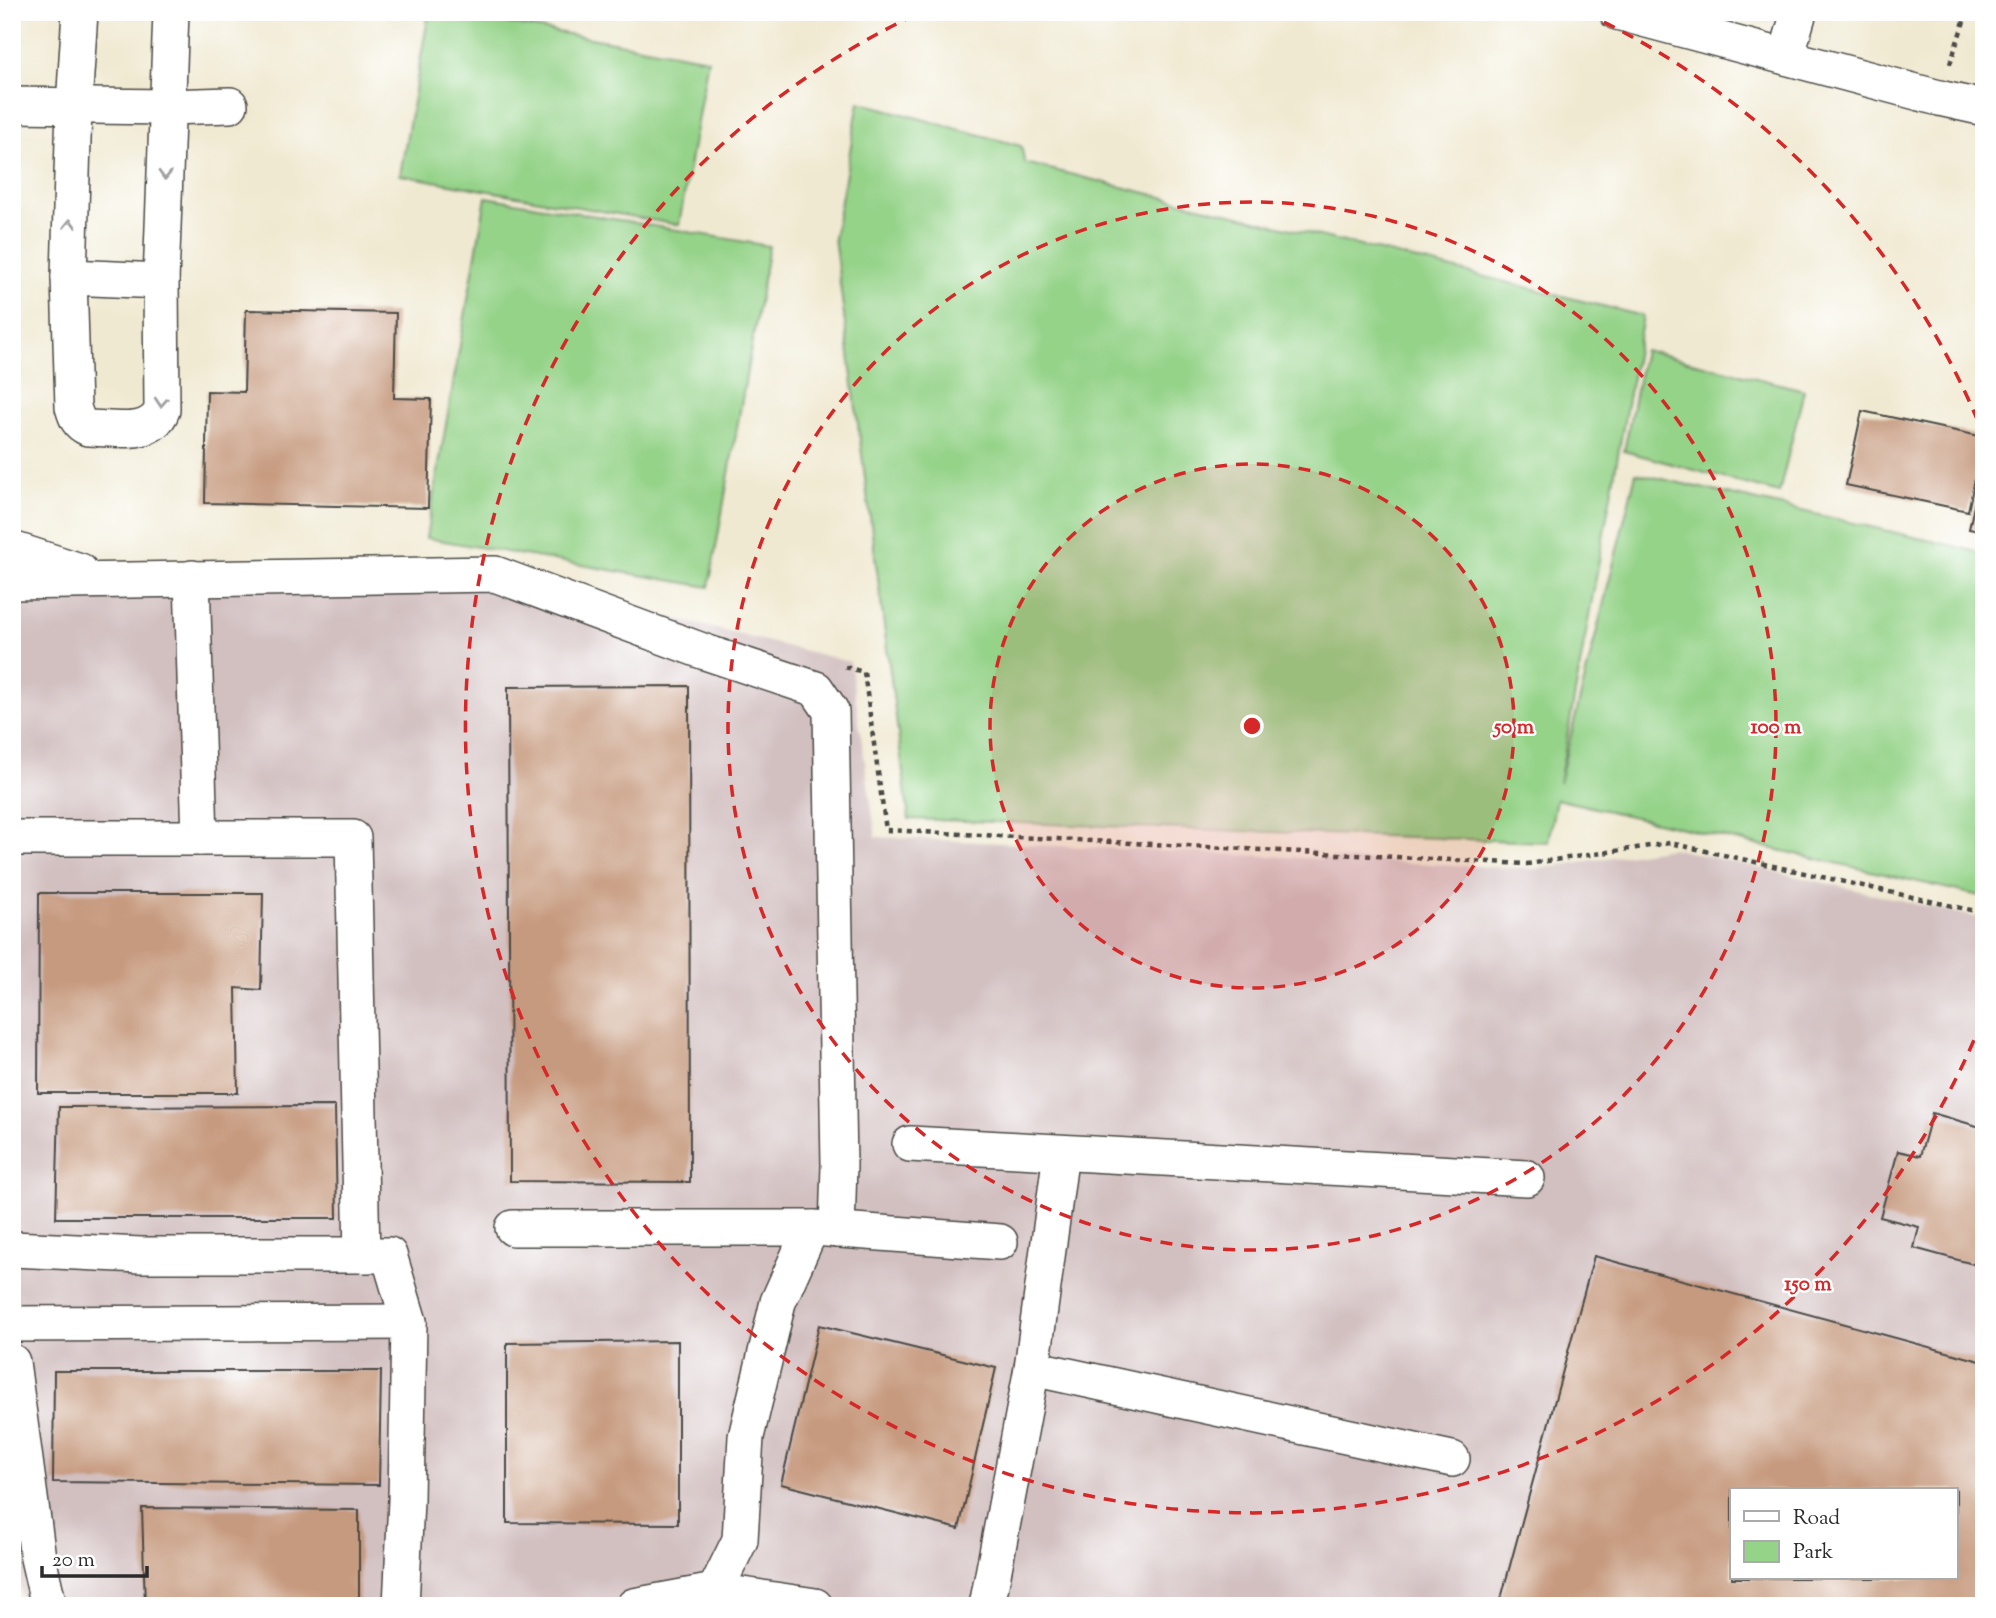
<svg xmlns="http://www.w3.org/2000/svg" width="1996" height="1618" viewBox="0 0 1996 1618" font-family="'Sorts Mill Goudy',serif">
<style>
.industrial{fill:#d2bfc0;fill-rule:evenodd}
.green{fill:#95d389;stroke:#607f5a;stroke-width:2}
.building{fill:#c69a7e;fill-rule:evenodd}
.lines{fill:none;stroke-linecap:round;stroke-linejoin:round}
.minor-casing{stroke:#494844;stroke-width:38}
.path{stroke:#494844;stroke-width:4.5;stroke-dasharray:5 5;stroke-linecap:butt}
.minor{stroke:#fff;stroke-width:35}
.oneway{stroke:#a0a0a0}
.ring{fill:none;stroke:#d62828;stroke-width:3.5;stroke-dasharray:12 9}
.centre{fill:#d62828;stroke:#fff;stroke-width:3.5}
.ring-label{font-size:21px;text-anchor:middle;font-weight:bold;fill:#d62828;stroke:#fff;stroke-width:5;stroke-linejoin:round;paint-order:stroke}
</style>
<rect width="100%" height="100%" fill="#fff"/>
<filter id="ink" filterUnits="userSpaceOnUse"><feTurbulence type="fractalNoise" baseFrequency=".0143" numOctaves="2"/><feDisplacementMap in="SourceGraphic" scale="14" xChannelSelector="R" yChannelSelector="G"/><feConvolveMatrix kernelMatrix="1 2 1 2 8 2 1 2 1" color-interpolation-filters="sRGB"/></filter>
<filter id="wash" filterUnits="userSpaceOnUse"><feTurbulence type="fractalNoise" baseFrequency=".00686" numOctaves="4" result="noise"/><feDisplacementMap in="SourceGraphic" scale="28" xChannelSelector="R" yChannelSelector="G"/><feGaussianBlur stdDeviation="1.57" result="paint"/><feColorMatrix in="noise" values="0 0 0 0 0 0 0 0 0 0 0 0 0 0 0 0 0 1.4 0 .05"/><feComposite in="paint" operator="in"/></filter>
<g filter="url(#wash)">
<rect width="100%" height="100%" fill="#f0e9d1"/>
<path class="industrial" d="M12,562l483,12 355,88 26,175 659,32 136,-21 313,71v687h-1961l-11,-84zM1732,1490h224v88h-224z"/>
<g class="green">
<path d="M429,12h16l263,47 -29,166 -279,-50z"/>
<path d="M859,102l162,44 4,17 618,153 -84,467 77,-310 348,80v344l-428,-98 -8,43 -639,-23 -75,-581z"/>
<path d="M486,197l283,49 -60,341 -283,-49z"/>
<path d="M1644,350l160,40 -25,103 -155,-42z"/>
</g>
<g id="blocks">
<g class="building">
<path d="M246,310l150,3 -2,85 37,1 -3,109 -223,-5 2,-112 37,1z"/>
<path d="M1862,411l122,26 -16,74 -122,-26z"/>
<path d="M1983,465h1v67l-15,-3z"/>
<path d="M689,686l1,496 -180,-1 -2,-494z"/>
<path d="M39,893h224l-2,97 -25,-2 2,105h-200z"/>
<path d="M335,1106l2,112h-281l3,-111z"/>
<path d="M1932,1113l52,15v139l-70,-19 5,-21 -39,-10 18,-66 22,5z"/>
<path d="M1594,1256l390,106v244h-485zM1732,1490h224v88h-224z"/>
<path d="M819,1325l177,43 -37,161 -178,-45z"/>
<path d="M678,1341v183l-171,-1v-180z"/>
<path d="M54,1371h327l-2,114 -326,-3z"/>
<path d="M142,1508l217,2v96h-214z"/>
</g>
</g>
</g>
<g filter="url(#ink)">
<use href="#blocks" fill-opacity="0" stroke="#494844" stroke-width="2"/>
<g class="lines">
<defs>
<g id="minor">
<path d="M80,12l-6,94 -5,171 4,130c3,10 5,17 15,21 25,0 63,10 74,-18l-1,-129 10,-269"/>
<path d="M1617,12l322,86 45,10"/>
<path d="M1786,57l13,-45"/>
<path d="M12,105l156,2 62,-2"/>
<path d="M69,277l92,4"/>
<path d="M12,549l68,22"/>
<path d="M192,578l8,260"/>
<path d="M12,582l483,-8 210,78 111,37 15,22 8,454 -2,65"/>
<path d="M12,838h341l9,417"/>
<path d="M910,1144l617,34"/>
<path d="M513,1228h298l-33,74 -32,135 -6,103 -25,51 -3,15"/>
<path d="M814,1228l186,14"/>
<path d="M12,1249l129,6h248l20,67 -3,178 -5,106"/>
<path d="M12,1324l397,-2"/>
<path d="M12,1362l26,196 11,48"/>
<path d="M1032,1368l420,91"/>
<path d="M634,1606l81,-15 100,15"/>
<path d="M987,1606l45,-238 29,-215"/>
</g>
</defs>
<use href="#minor" class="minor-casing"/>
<g class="path">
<path d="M1950,64l17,-52"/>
<path d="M845,667l19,5 22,158 641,34 143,-21 314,70"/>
</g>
<use href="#minor" class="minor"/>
</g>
<defs><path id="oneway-chevron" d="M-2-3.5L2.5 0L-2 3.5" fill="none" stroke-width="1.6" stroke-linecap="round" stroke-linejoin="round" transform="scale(1.75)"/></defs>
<g class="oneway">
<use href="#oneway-chevron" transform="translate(165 175) rotate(92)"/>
<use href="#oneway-chevron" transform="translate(70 224) rotate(-88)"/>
<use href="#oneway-chevron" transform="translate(161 402) rotate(94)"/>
</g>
</g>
<circle cx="1252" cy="726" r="262" fill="#d62828" fill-opacity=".12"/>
<g class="ring">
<circle cx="1252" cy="726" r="262"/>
<circle cx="1252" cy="726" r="524"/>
<path d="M1982 1021A787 787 0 1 1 919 13M1585 13A787 787 0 0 1 1982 431"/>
</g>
<circle cx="1252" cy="726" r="10" class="centre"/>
<g class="ring-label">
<text x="1514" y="733">50 m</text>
<text x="1776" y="733">100 m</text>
<text x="1808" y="1290">150 m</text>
</g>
<rect width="1996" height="1618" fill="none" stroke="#fff" stroke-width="42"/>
<rect x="1730" y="1488" width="228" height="91" fill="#ffffff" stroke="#aaaaaa" stroke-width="2"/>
<rect x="1744" y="1511" width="35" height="10" fill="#ffffff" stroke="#aaaaaa" stroke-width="2"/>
<text x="1793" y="1524" font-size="21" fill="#2b2b2b">Road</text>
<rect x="1744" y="1541" width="35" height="21" fill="#95d389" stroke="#aaaaaa" stroke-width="2"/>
<text x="1793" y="1558" font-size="21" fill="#2b2b2b">Park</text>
<path d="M42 1566v10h105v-10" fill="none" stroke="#2b2b2b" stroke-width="3.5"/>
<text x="52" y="1566" font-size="21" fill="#2b2b2b" stroke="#ffffff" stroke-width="5" paint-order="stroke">20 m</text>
</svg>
